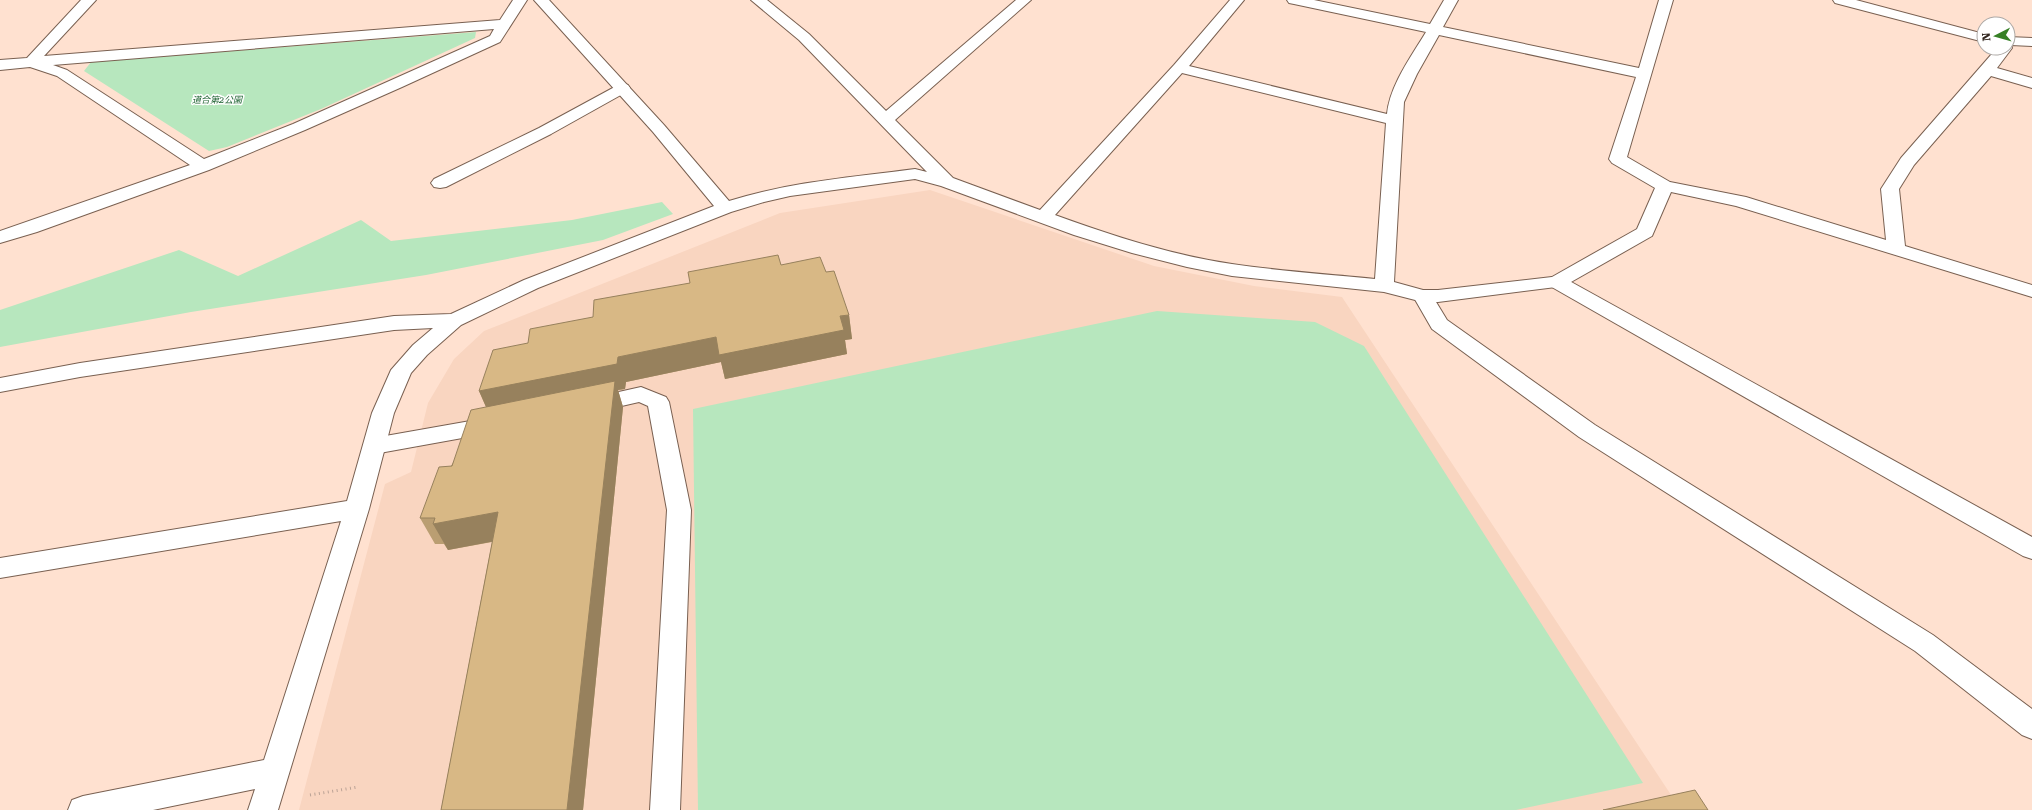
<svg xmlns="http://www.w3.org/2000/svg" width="2032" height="810" viewBox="0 0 2032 810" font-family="'Roboto Serif','Noto Sans JP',serif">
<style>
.built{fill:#f9d5c0}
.green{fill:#b7e7be}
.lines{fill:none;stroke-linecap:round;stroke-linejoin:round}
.service-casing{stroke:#796051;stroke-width:2}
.minor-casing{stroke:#796051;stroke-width:2}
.path{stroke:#baa295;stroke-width:3;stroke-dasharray:1 3.5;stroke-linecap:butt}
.service{fill:#fff;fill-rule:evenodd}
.minor{fill:#fff;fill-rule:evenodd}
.wall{fill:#ba9e72}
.shaded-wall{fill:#97815d}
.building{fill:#d8b885;stroke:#97815d}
.labels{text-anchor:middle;stroke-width:3;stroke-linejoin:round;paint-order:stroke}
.far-park-label{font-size:9px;font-style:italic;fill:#195f2d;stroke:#fff}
</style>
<rect width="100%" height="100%" fill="#ffe1d0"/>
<path class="built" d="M930,190l224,76 100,20 88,11 339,513h-1382l86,-326 26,-12 17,-69 26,-44 30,-28 296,-118z"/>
<g class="green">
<path d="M476,32l-1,6 -154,71 -94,38 -18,4 -125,-80 7,-9z"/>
<path d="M662,202l11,12 -70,26 -177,35 -235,37 -191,35v-37l179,-60 59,26 123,-56 30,21 181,-21z"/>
<path d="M1157,311l158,11 49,24 279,437 -127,27h-818l-5,-401z"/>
</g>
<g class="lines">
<defs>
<g id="service">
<path d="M622,83l6,2 2,3 -2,3 -77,43 -105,53 -6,1 -6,-1 -3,-4 3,-4 105,-51z"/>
<path d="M1557,276l7,2 468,259v22l-9,-3 -473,-270 -3,-4 3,-4z"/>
<path d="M1423,290l7,2 17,28 148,105 338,210 99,74v30l-10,-4 -107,-84 -336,-214 -147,-108 -19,-33 3,-4z"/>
<path d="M641,387l25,10 3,5 22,108 -11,300h-30l17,-300 -19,-104 -9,-4 -48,11 -8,-3 -3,-5 3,-5z"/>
<path d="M493,417l8,2 3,6 -3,6 -127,23 -8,-2 -3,-6 3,-6 8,-2z"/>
</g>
<g id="minor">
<path d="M81,0h15l-52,56 456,-36 13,-20h14l-27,42 -98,45 -97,43 -96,40 -172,62 -37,11v-12l190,-66 -133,-89 -27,-9 -30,3v-10l27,-2zM494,29l-4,7 -197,88 -89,35 -137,-89 -14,-5z"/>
<path d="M534,0h15l115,125 65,76c60,-19 124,-24 186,-32l12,3 -128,-132 -48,-40h16l42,34 77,77 130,-111h15l-136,120 58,58 87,32 134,-145 56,-65h14l-55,66 198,48c3,-29 24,-57 39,-82l-132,-28 -5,-1 -2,-3h27l116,24 14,-24h14l-15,27 196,41 20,-68h14l-46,157 43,25 76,15 140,43 -5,-51 20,-31 96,-110h11v-11l24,1v8l-21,-1 1,3 -15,20 35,10v10l-41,-12 -77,89 -15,24 6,57 127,39v12l-296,-91 -65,-14 -19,44 -88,50 -126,16h-15l-39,-10 -152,-16 -45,-9 -55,-14 -58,-18 -133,-49 -26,-7 -125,17 -26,6 -33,10 -193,76 -77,37 -34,30 -16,18 -17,40 -25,96 -91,301h-30l7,-21 -102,21h-85l4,-10 11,-4 181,-36 77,-239 -341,57v-20l347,-57 25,-88 19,-43 22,-25 20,-17 -39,2 -314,47 -80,15v-14l80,-15 314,-47 57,-2 73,-34 190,-74 -61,-74zM1439,35l197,42 -27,82 3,4 43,25 -18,41 -85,48 -114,13h-15l-29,-8 10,-180 13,-28zM1182,73l204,50 -11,156c-48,-5 -96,-8 -143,-15 -61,-9 -119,-28 -177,-49z"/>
<path d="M1833,0h23l128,34v8l-149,-39z"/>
</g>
</defs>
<use href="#service" class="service-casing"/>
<use href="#minor" class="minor-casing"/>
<path class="path" d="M310,795l48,-8"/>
<use href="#service" class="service"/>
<use href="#minor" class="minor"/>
</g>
<path class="wall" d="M781,265l45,7 23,43 3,24 -7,1 2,14 -122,25 -4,-17 -95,20 -1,7 -7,1 5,17 -40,403h-142l51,-268 -44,8 -4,-6h-9l-15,-26 66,-111 -7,-16 49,-48 65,-26 97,-34z"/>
<g class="shaded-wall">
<path d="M849,315l3,24 -7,1 2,14 -122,25 -4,-17 -95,20 -1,7 -7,1 5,17 -40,403h-16l-77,-394 -11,-25 139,-34 98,-20z"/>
<path d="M498,512l13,26 -63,12 -15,-26z"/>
</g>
<g class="building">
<path d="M778,255l3,10 39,-8 6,15 8,-1 15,44 -9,1 4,14 -125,25 -3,-18 -98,20 -1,7 -138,27 14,-41 35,-7 2,-14 63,-12 1,-17 96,-17 -2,-11z"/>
<path d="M615,381l-48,429h-126l57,-298 -65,12 2,-6h-15l19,-51 13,-1 19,-56z"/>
<path d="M1695,790l13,20h-105z"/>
</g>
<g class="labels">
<g class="far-park-label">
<text x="217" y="103">道合第2公園</text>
</g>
</g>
<g transform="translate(1996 36) rotate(264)"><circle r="19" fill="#ffffff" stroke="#ada9a6"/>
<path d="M0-3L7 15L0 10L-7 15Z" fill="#378026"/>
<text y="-6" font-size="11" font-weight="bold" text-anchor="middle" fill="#332821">N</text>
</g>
</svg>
